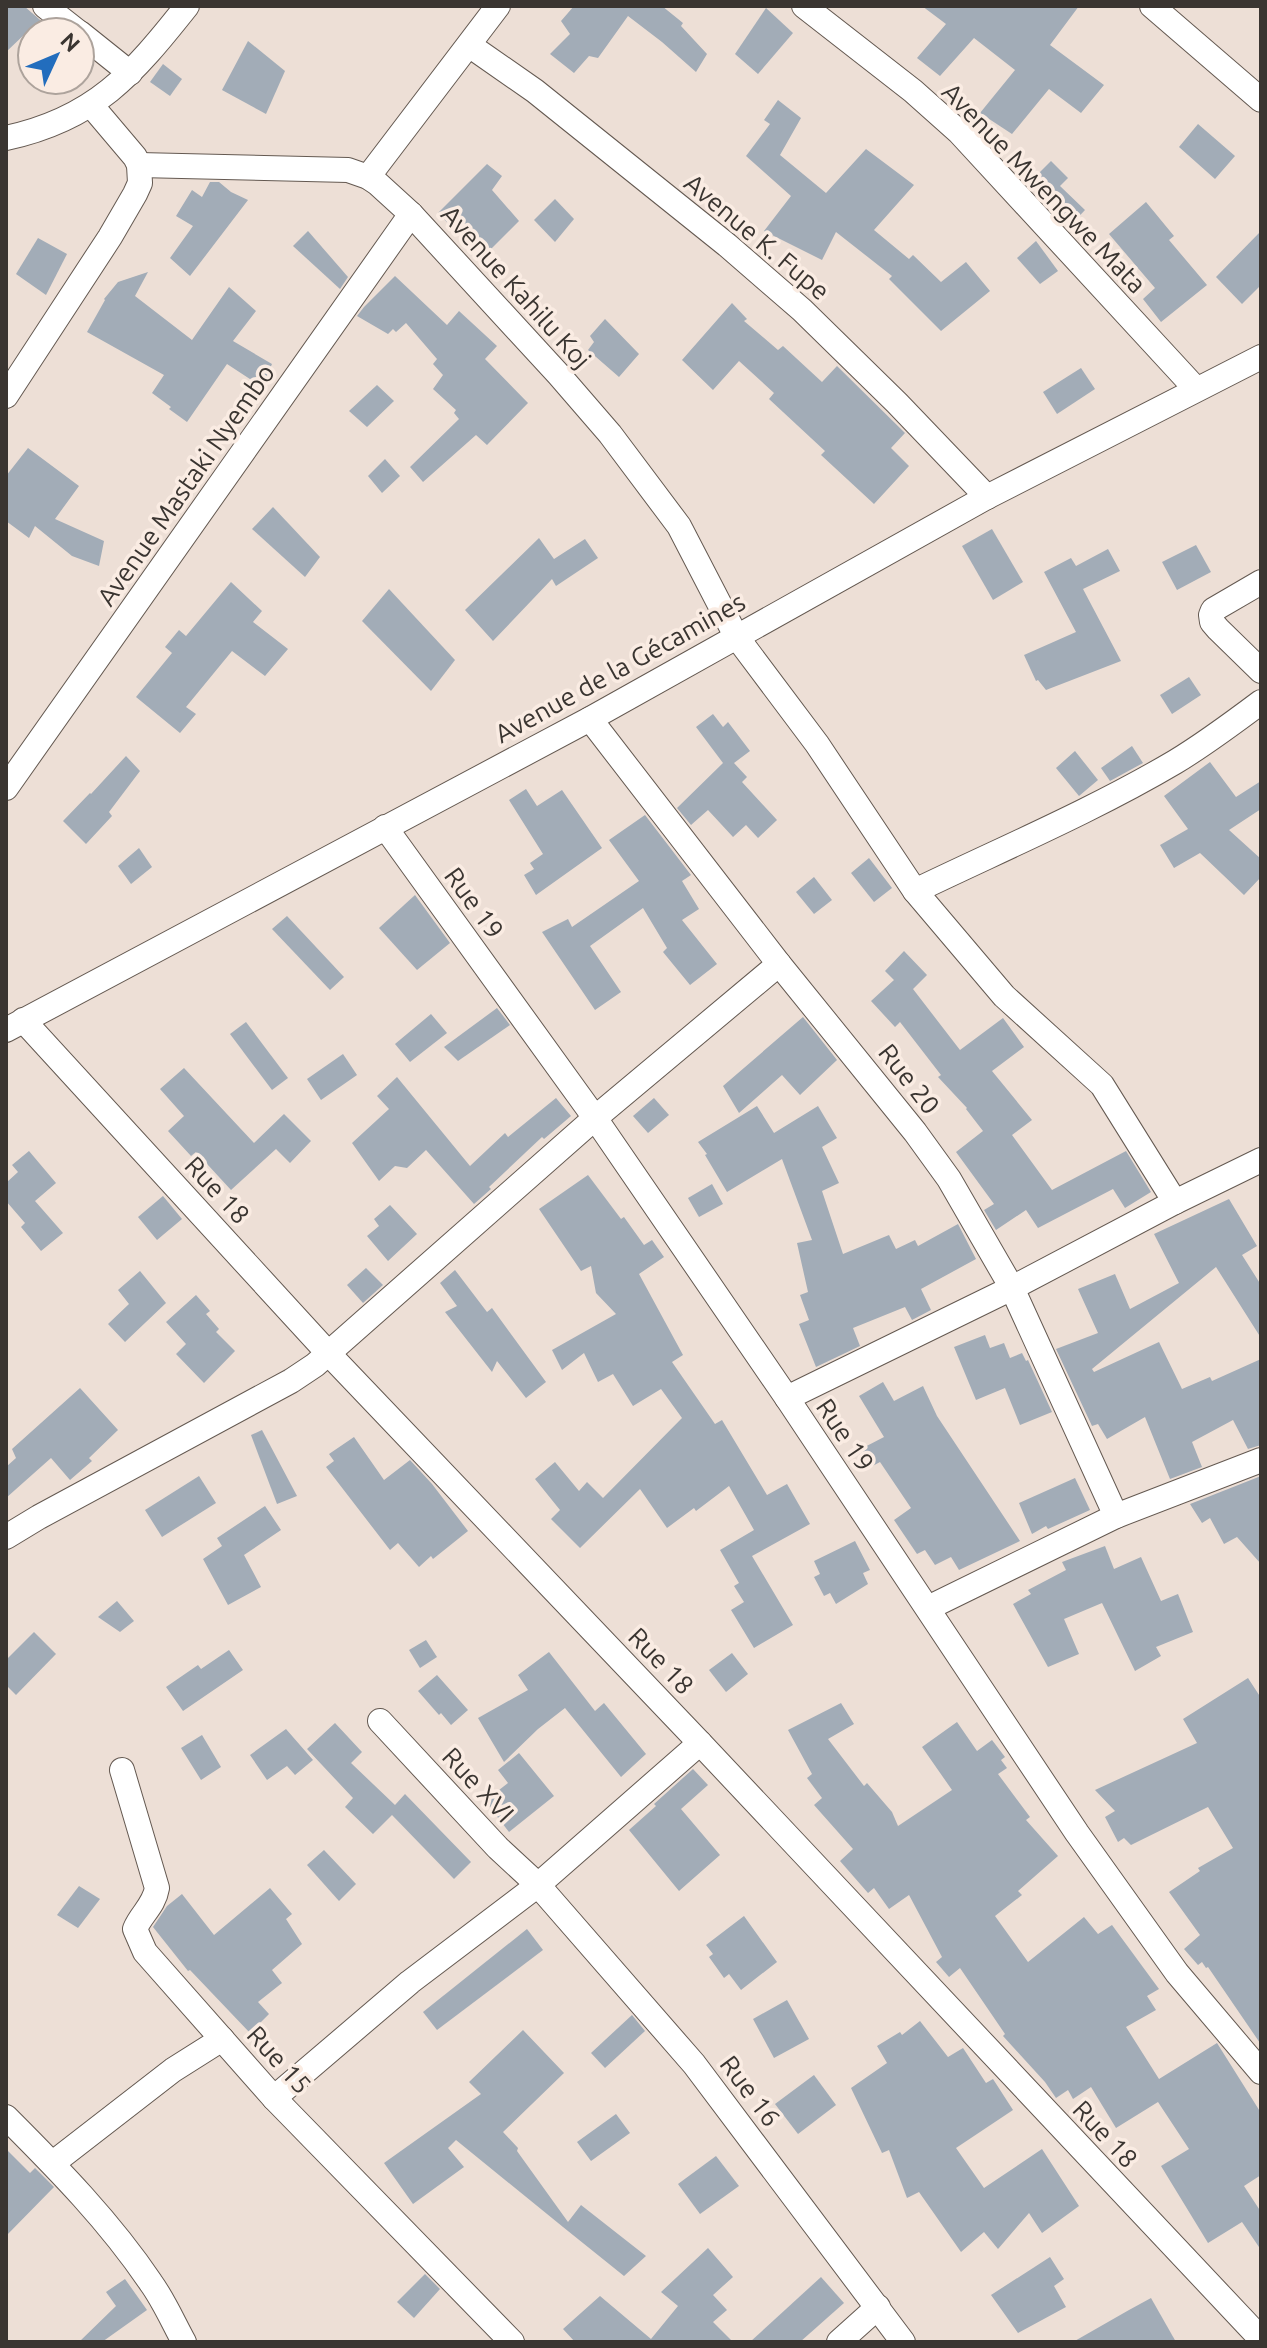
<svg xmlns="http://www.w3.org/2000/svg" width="1267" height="2348" viewBox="0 0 1267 2348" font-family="Ubuntu,sans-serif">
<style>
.building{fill:#a2acb7}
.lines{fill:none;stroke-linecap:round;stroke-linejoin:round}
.minor-casing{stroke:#645951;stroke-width:26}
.minor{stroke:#fff;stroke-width:24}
.labels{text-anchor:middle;stroke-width:7;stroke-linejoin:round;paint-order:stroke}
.street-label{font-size:26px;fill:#3a3531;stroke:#faece3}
</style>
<rect width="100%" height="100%" fill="#eddfd6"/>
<g class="building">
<path d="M6,6h18l30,26h-27l-21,20z"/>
<path d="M574,6h88l21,17 -2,3 26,28 -11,18 -34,-30 -34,-26 -30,42 -9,-2 -15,17 -24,-19 20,-20 -9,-13z"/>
<path d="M922,6h157l-29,39 54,40 -23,28 -32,-24 -37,45 -32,-21 35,-43 -41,-32 -34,38 -23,-18 29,-34z"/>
<path d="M766,8l27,25 -35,41 -23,-20z"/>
<path d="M248,41l37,30 -19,43 -44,-24z"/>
<path d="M163,64l19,15 -12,17 -20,-14z"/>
<path d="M778,100l23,18 -21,37 46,38 40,-44 48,36 -40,45 35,29 4,-4 28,27 25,-20 24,29 -49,40 -52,-52 3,-3 -56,-44 -14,28 -58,-29 27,-35 -45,-40 24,-32 -6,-4z"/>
<path d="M1198,124l37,32 -20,23 -36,-32z"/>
<path d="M1051,161l17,17 -8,8 25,24 -15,16 -28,-28 4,-3 -14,-15z"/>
<path d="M487,164l15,12 -10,14 27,31 -37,37 -44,-45z"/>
<path d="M210,182h9l12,10 17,8 -58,76 -20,-18 23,-32 -17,-10 16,-26 10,7z"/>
<path d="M555,199l19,20 -19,23 -21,-22z"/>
<path d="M1146,202l28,34 -5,4 38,45 -46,37 -18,-23 12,-11 -46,-54z"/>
<path d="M308,231l40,46 -8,12 -47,-43z"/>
<path d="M1261,231v54l-19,19 -26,-27z"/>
<path d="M38,238l29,16 -21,41 -30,-21z"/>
<path d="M1036,241l22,30 -18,13 -23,-26z"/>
<path d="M148,272l-13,24 57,44 37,-53 27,24 -23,30 39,23 -10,23 -35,-23 -40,58 -18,-13 2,-2 -19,-14 12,-18 -77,-43 18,-32 -1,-1 14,-17z"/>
<path d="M395,276l52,49 12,-14 38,35 -12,13 43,44 -41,42 -11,-10 -53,47 -13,-15 49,-48 -5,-6 2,-3 -23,-21 10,-14 -10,-11 4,-5 -31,-36 -10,9 -3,-3 -5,5 -31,-18 7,-9z"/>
<path d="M732,303l15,16 -3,2 34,29 5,-4 39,36 15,-16 68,67 -14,15 18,18 -35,38 -53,-49 4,-4 -56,-52 5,-6 -35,-32 -26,29 -31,-30z"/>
<path d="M605,319l34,35 -20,23 -31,-27 6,-8 -4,-6z"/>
<path d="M1081,368l14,21 -38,25 -14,-22z"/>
<path d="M377,385l17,16 -27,26 -18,-16z"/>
<path d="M28,448l51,38 -24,33 49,22 -5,25 -27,-10 -37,-30 -6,12 -23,-17v-45z"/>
<path d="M385,459l15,17 -18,17 -14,-17z"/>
<path d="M273,507l47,50 -15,20 -53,-48z"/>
<path d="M992,529l31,53 -30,18 -31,-54z"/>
<path d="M539,538l15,21 31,-20 13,19 -42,28 -4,-7 -59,62 -28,-31z"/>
<path d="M1196,545l15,27 -34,18 -15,-28z"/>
<path d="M1108,549l12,22 -37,18 38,72 -75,29 -8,-10 -2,1 -12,-26 52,-23 -32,-60 27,-14 5,8z"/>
<path d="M231,582l31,29 -9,11 35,27 -23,27 -33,-25 -46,56 10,7 -16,19 -44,-36 36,-44 -7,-6 14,-17 7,6z"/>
<path d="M389,589l66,71 -24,31 -69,-70z"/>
<path d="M1189,677l12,18 -29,19 -12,-19z"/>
<path d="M713,714l10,13 5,-5 22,29 -16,12 13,14 -5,5 35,38 -19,18 -12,-13 -13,12 -25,-27 -17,15 -14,-17 46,-45 -27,-36z"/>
<path d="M1132,746l11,17 -33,18 -9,-13z"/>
<path d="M1075,751l23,29 -19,16 -23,-28z"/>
<path d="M126,756l14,15 -31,41 3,4 -26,28 -23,-23 27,-28 1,1z"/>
<path d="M1210,762l26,35 25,-16v28l-32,21 32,29v18l-17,18 -44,-42 -26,15 -14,-23 28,-16 -24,-33z"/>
<path d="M526,789l11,17 25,-16 40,58 -66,47 -12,-20 10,-6 -4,-6 13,-9 -34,-54z"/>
<path d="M645,815l46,60 -9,6 17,28 -17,11 35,44 -27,21 -27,-33 4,-4 -24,-40 -53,38 31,46 -26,18 -53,-78 26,-13 4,8 67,-46 -30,-41z"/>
<path d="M139,848l13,19 -21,17 -13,-18z"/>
<path d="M869,858l23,30 -18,14 -23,-29z"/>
<path d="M814,877l18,23 -18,14 -18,-22z"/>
<path d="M415,895l35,48 -33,27 -38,-42z"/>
<path d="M287,916l57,61 -14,13 -58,-61z"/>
<path d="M904,951l23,24 -14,14 47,61 43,-32 21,29 -32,24 40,49 -20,15 40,55 74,-39 25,41 -26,16 -12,-19 -75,39 -12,-18 -30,20 -12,-20 10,-6 -38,-52 27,-21 -17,-22 1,-1 -29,-31 3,-2 -41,-53 -5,5 -24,-26 23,-21 -9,-9z"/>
<path d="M497,1008l13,17 -52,36 -14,-14z"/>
<path d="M431,1014l16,19 -37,29 -15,-18z"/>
<path d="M803,1017l34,43 -37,35 -18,-20 -43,38 -16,-27z"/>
<path d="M246,1022l42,56 -16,12 -42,-56z"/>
<path d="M343,1054l14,21 -36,25 -14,-21z"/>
<path d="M184,1068l70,75 30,-29 27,27 -21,22 -14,-14 -45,41 -35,-38 -5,4 -23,-25 16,-15 -24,-27z"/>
<path d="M397,1077l73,89 35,-33 3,4 48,-39 15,18 -27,23 -2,-2 -53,50 2,2 -17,15 -48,-54 -19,18 -12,-2 -16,15 -27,-38 37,-34 -12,-13z"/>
<path d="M654,1098l15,17 -21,18 -15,-17z"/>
<path d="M757,1106l17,27 44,-27 19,32 -15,9 17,36 -17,8 21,63 46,-19 7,14 19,-9 3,6 40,-22 18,35 -55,30 10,21 -19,10 -7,-13 -52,21 7,18 -44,21 -17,-43 10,-4 -9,-25 8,-3 -11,-49 15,-3 -30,-81 -55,33 -22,-37 2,-1 -9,-12z"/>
<path d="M29,1151l27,32 -21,18 28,32 -22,18 -20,-24 4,-4 -19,-22v-18l12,-11 -6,-7z"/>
<path d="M588,1175l33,44 3,-2 20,28 8,-5 12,17 -25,17 44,81 -11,7 43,62 7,-4 45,75 20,-11 23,40 -58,32 41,69 -39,23 -23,-38 13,-8 -10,-16 5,-3 -19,-33 34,-20 -25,-44 -33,25 -2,-3 -27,20 -27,-39 -60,59 -29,-29 9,-9 -25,-31 20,-17 24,29 8,-9 16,16 79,-80 -21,-29 -28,17 -20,-32 -15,8 -14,-29 -22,17 -10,-20 64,-36 -20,-21 -5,-27 -10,5 -42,-62z"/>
<path d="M712,1184l11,20 -24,13 -11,-19z"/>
<path d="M163,1196l19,23 -25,21 -19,-23z"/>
<path d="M1229,1199l28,47 -15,9 19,30v53l-45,-71 -124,102 2,3 65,-30 23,47 28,-12 2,4 49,-22v86l-13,4 -15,-29 -41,22 10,25 -32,12 -25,-62 -38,22 -9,-15 -6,2 -36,-77 42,-16 -20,-44 37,-15 15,35 49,-26 -25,-49z"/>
<path d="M390,1205l27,29 -29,27 -21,-25 12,-10 -5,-7z"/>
<path d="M366,1268l17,17 -20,18 -16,-18z"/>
<path d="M455,1270l32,42 5,-4 54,74 -20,16 -29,-37 -5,11 -47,-60 12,-6 -17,-23z"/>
<path d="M140,1271l26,32 -41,39 -17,-18 21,-20 -11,-14z"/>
<path d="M196,1295l14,16 -4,3 13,15 -3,3 19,19 -31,32 -28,-29 10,-10 -20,-22z"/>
<path d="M985,1335l5,13 14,-5 6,15 12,-5 4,8 2,-1 24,52 -32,13 -15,-37 -29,12 -22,-53z"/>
<path d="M883,1382l11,19 29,-15 14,30 83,125 -61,29 -8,-13 -16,8 -10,-15 -8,4 -23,-34 17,-12 -31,-46 -13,7 -10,-18 27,-14 -25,-41z"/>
<path d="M80,1388l38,42 -29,28 3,3 -22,19 -19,-22 -45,40v-31l10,-9 -4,-9z"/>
<path d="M262,1430l35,66 -20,8 -26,-69z"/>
<path d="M354,1437l30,43 26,-20 22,24 36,47 -35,28 -2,-3 -12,11 -21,-24 -8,7 -64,-83 8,-6 -5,-7z"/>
<path d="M199,1476l17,27 -54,34 -17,-27z"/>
<path d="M1261,1476v88l-24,-27 -13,7 -14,-26 -8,5 -12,-19z"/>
<path d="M1075,1478l15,32 -42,19 -2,-3 -14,8 -13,-31z"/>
<path d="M265,1506l16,24 -37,25 17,32 -33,18 -25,-46 19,-13 -5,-8z"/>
<path d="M855,1541l15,29 -7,3 5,11 -32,20 -6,-11 -6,3 -10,-19 6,-3 -6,-13z"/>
<path d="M1105,1546l9,23 27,-12 20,44 17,-7 15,38 -37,15 5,9 -26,15 -33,-68 -38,16 15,35 -31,13 -35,-63 18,-10 -3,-4 38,-20 -4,-8z"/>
<path d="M117,1601l17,20 -14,11 -22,-15z"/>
<path d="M34,1632l22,22 -40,41 -10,-10v-25z"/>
<path d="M426,1640l11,17 -17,11 -11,-18z"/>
<path d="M229,1650l14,20 -60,41 -17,-24 32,-22 3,4z"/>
<path d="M549,1652l46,59 9,-8 42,51 -25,23 -56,-69 -27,21 -34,33 -26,-44 50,-28 -10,-15z"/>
<path d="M732,1653l16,21 -22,18 -17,-22z"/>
<path d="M437,1675l31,35 -17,15 -10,-12 -2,2 -21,-24z"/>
<path d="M1248,1678l13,20 -1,345 -52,-76 -2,1 -4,-6 -4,3 -14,-16 16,-14 -31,-43 31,-21 -2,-3 35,-20 -25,-41 -77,38 -7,-7 -6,4 -13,-25 10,-6 -20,-21 102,-47 -14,-24z"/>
<path d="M841,1703l13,21 -26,15 36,47 3,-3 25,29 6,14 54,-36 -30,-43 35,-25 20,29 15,-11 13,17 -4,3 6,8 -9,6 32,43 -4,3 32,36 -40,35 4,4 -27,21 33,46 56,-45 14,17 14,-9 47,64 -12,7 9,14 -30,17 33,52 58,-36 44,70v62l-17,11 17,26v38l-19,-28 -34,21 -47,-77 28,-17 -31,-47 -42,26 -25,-41 -18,12 -5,-9 -12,8 -11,-16 -42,-46 2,-2 -45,-66 -11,9 -13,-15 6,-5 -33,-62 -20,14 -15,-21 -6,5 -28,-32 13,-12 -39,-44 8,-7 -15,-20 5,-4 -24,-44z"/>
<path d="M335,1723l27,29 -11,11 44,42 10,-11 66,68 -17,17 -62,-64 -19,19 -28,-27 8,-9 -46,-49z"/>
<path d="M286,1729l27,31 -18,15 -8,-9 -20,14 -17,-25z"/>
<path d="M202,1735l19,32 -20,13 -20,-32z"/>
<path d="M519,1753l35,43 -45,36 -24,-31 23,-18 -10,-13z"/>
<path d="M693,1769l15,16 -27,24 39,46 -41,36 -50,-61 27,-24 -2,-2z"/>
<path d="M324,1850l32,34 -17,17 -32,-36z"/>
<path d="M79,1886l21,13 -22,29 -21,-13z"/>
<path d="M270,1888l22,26 -6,5 16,25 -30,26 10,13 -24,19 11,12 -19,19 -60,-63 -2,1 -35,-44 14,-21 15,-12 32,41z"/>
<path d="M744,1916l33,46 -36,28 -12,-16 -5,4 -15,-21 4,-3 -7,-9z"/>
<path d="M527,1929l16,21 -106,80 -14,-18z"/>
<path d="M787,2000l22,39 -35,19 -21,-39z"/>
<path d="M632,2015l13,16 -40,37 -14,-15z"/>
<path d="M920,2021l28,36 15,-9 23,35 7,-4 20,31 -57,38 28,40 58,-39 37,57 -37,27 -13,-20 -31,36 -14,-17 -23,20 -42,-60 -12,6 -18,-48 -7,3 -31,-65 36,-25 -10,-17 23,-14 2,3z"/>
<path d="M523,2030l41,43 -61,59 15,16 -1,3 51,71 13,-17 65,51 -22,20 -61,-49 2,-3 -2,3 -107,-87 -8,8 16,19 -51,37 -29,-41 97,-69 -12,-12z"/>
<path d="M814,2075l22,30 -38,29 -23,-30z"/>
<path d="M616,2114l14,19 -39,28 -14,-19z"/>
<path d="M6,2149l24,24 5,-5 19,19 -48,49z"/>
<path d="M716,2156l23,30 -39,28 -22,-30z"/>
<path d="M708,2248l25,29 -20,18 14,15 -14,12 20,20h-158l-12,-13 37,-33 51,43 27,-33 -17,-14z"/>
<path d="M1050,2257l14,22 -10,7 12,21 -48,26 -27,-38z"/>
<path d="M425,2274l15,15 -26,29 -17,-16z"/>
<path d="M821,2277l23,26 -44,39h-50z"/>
<path d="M125,2279l22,31 -45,32h-23l37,-36 -10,-14z"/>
<path d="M1151,2298l25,44h-103l56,-32z"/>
</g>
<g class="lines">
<defs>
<g id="minor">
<path d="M45,6l33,26"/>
<path d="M804,6l109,85 46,41 237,257"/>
<path d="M1152,6l109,94"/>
<path d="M80,33l50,40"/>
<path d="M469,45l66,46 192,154 75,65 95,93 90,94"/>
<path d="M6,138c89,-19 127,-64 181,-132"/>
<path d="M139,165l209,5 20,7 9,6 34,31 148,161 51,59 69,92 57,110 81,108 98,147 89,105 98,89 73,117"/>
<path d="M368,177l130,-171"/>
<path d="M6,396l104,-159 25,-43 5,-11 -1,-18 -4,-8 -44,-52"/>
<path d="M1261,582l-48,28 -2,5 1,7 6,7 43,42"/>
<path d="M590,719l189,245 136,168 34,47 63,109 104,228"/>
<path d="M6,788l405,-574"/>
<path d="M385,827l210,291 192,280 290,435 100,140 84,99"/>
<path d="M915,891c87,-42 177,-80 260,-129 30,-18 58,-39 86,-60"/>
<path d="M23,1020l306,334 371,389 561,596"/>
<path d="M6,1030l584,-311 397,-222 274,-140"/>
<path d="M787,1398l225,-110 163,-86 86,-42"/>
<path d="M6,1537l33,-20 252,-136 24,-16 280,-247 184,-154"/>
<path d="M928,1608l188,-92 145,-56"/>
<path d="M380,1721l118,127 40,37 156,179 209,278"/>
<path d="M122,1770l35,118c-3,18 -16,26 -22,41l10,23 129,146 238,244"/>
<path d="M274,2098l136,-116 128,-97 162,-142"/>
<path d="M6,2117c52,52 104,105 145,166 13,18 22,39 33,59"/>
<path d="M53,2163l120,-93 49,-31"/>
<path d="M839,2342l39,-35"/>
</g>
</defs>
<use href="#minor" class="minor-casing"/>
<use href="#minor" class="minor"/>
</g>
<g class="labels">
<g class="street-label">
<text transform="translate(1044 188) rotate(46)" y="9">Avenue Mwengwe Mata</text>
<text transform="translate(757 237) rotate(40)" y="9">Avenue K. Fupe</text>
<text transform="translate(516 287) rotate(48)" y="9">Avenue Kahilu Koj</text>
<text transform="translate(186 485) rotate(-55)" y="9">Avenue Mastaki Nyembo</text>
<text transform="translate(620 668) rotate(-29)" y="9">Avenue de la Gécamines</text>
<text transform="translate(474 903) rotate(54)" y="9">Rue 19</text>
<text transform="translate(909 1079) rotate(52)" y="9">Rue 20</text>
<text transform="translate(217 1190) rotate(47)" y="9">Rue 18</text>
<text transform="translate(845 1435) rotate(56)" y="9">Rue 19</text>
<text transform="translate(661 1661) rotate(46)" y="9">Rue 18</text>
<text transform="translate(478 1785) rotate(47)" y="9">Rue XVI</text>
<text transform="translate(279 2060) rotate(48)" y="9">Rue 15</text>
<text transform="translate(750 2091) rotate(53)" y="9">Rue 16</text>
<text transform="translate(1105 2134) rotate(47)" y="9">Rue 18</text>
</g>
</g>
<rect width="1267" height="2348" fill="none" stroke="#3a3531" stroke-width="16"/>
<g transform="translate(56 56) rotate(46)"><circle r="38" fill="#faece3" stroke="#ada39c" stroke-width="2"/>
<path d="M0-6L14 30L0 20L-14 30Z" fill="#226dbd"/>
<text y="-12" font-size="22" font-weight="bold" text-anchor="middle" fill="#3a3531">N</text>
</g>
</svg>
